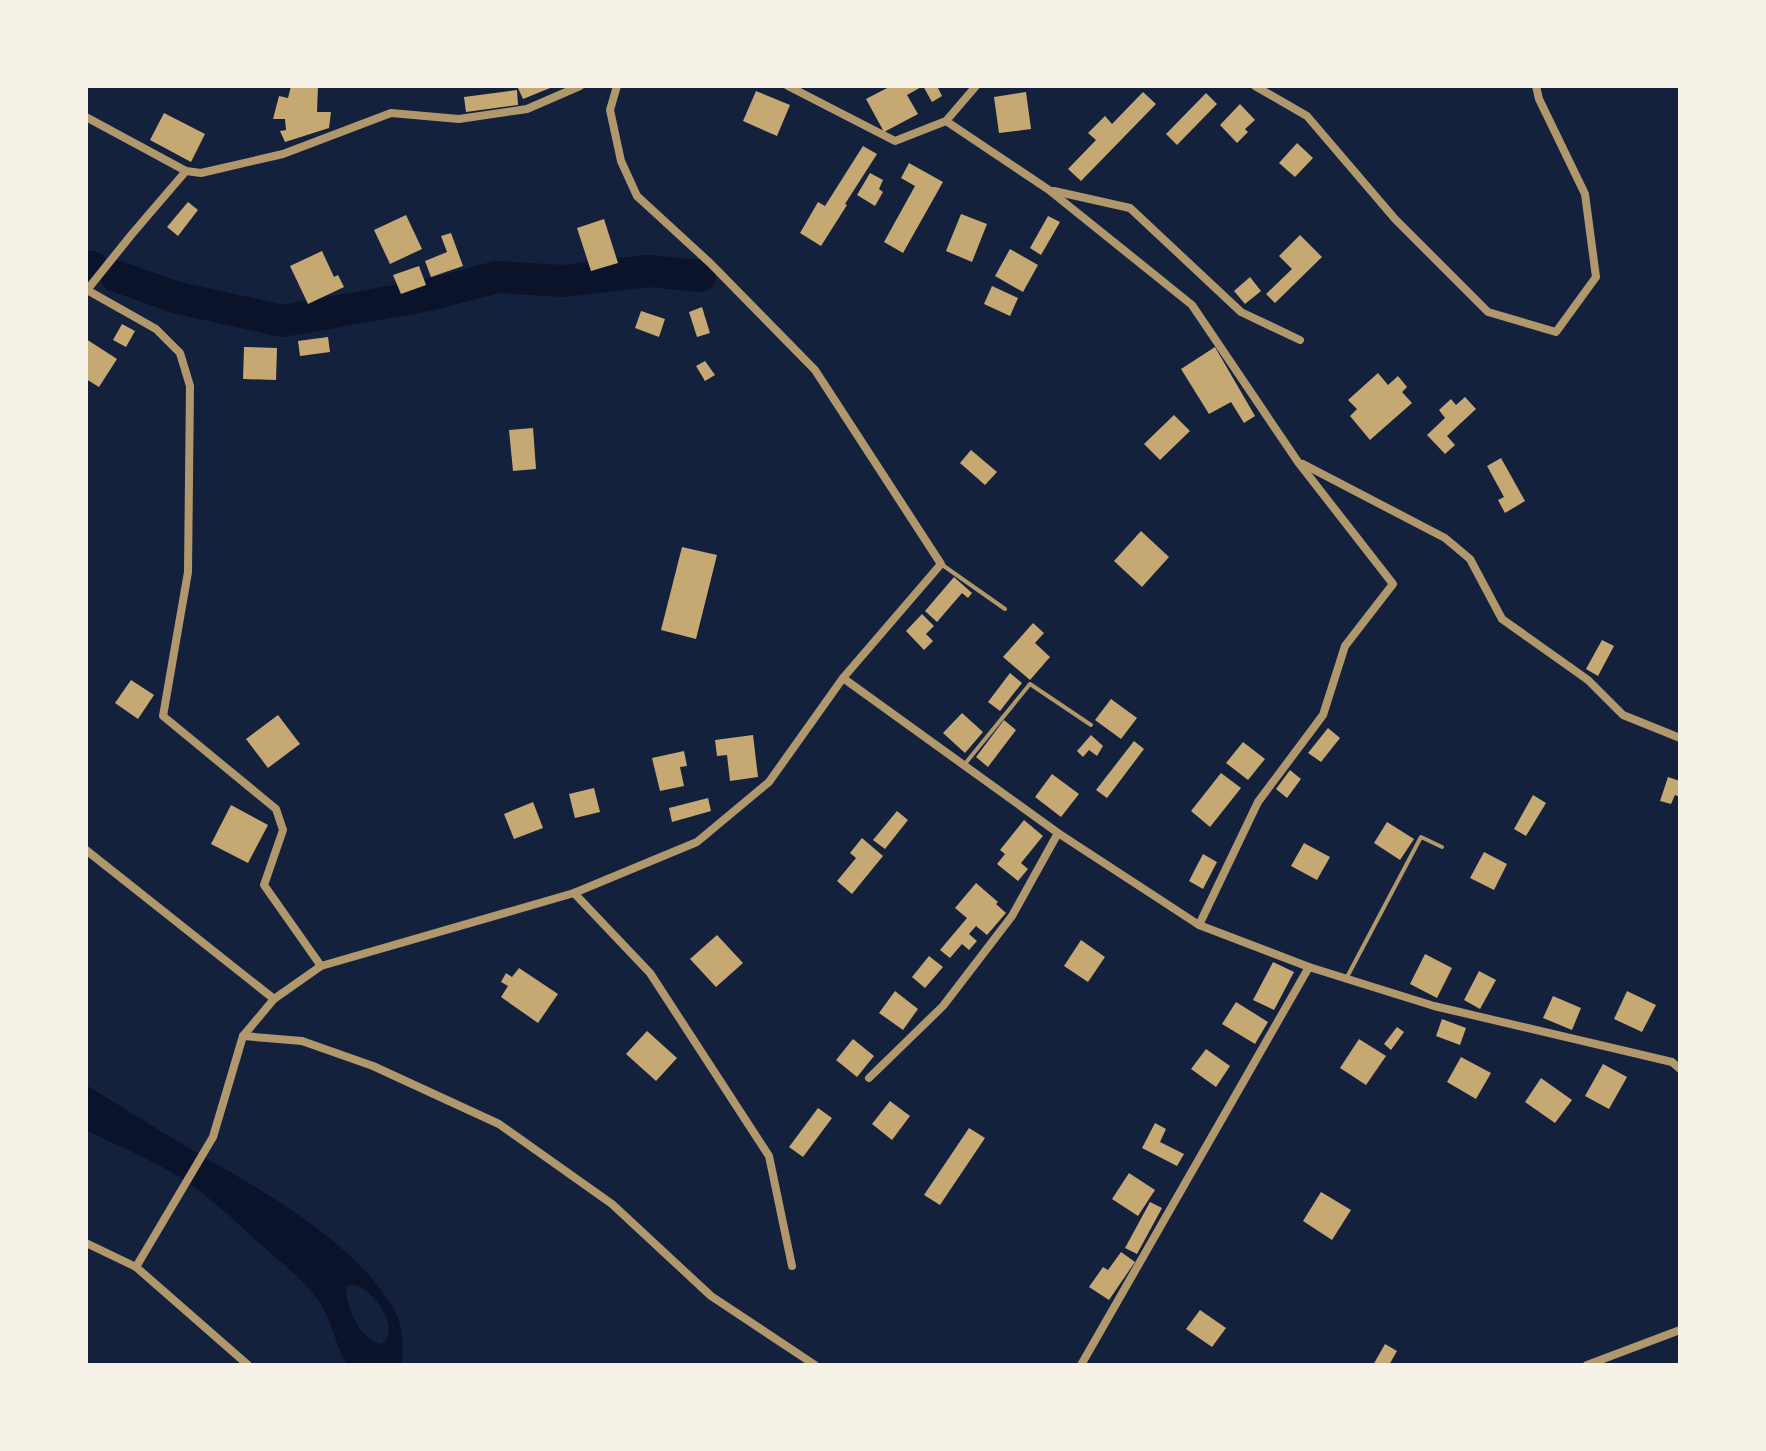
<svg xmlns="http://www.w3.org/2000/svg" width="1766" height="1451" viewBox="0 0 1766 1451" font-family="Karla,sans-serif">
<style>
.water{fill:#0b132b;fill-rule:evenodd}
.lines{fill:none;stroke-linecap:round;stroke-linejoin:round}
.river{stroke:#0b132b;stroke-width:32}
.building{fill:#c6a872}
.service{stroke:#b1986c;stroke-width:4}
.minor{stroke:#b1986c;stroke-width:8}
</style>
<rect width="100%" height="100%" fill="#14213d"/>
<path class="water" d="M86,1085c33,20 66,41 99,61 70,40 170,94 210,165 9,18 8,35 7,54h-55c-12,-20 -14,-42 -27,-62 -15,-22 -36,-38 -56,-56 -23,-20 -45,-42 -70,-60 -33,-24 -72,-39 -108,-57zM349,1285c5,0 8,0 13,3 16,10 38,41 20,56 -21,-2 -36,-37 -36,-56z"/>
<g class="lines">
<g class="river">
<path d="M86,267h6"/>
<path d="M116,276l62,22 105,23 146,-26 68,-18 66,4 85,-10 52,5"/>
</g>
</g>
<g class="building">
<path d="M291,86h27l-1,26h14l-2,16 -44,14 -5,-11 6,-1 -1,-11h-12l6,-23 9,2z"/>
<path d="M517,86h38l-32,13z"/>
<path d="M891,86h46l5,10 -10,6 -9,-16 -16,9 11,19 -34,18 -18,-33z"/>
<path d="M517,90l1,15 -52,7 -2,-15z"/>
<path d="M756,91l34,14 -13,31 -34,-15z"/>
<path d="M1026,92l5,37 -32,4 -5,-36z"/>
<path d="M1143,92l13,12 -75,77 -13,-12 28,-29 -8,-7 17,-17 7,8z"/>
<path d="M1206,93l11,11 -40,41 -11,-11z"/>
<path d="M1240,104l15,16 -10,9 3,3 -11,11 -17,-18z"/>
<path d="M164,113l41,21 -14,28 -41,-22z"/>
<path d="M1297,143l16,15 -18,19 -16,-14z"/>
<path d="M863,146l14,8 -32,50 2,1 -26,41 -21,-13 18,-31 7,4z"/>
<path d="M909,163l34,19 -40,71 -19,-11 31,-56 -14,-8z"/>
<path d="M870,173l13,7 -4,9 4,3 -8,14 -18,-11z"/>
<path d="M188,202l10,8 -20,26 -11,-9z"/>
<path d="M961,214l26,10 -15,38 -26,-11z"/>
<path d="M406,215l16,34 -32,15 -16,-34z"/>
<path d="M1048,216l12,6 -19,33 -11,-7z"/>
<path d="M604,219l14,44 -27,8 -14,-43z"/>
<path d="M451,233l12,33 -32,11 -6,-16 22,-9 -6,-16z"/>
<path d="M1300,235l22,22 -47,46 -9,-9 26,-25 -13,-13z"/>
<path d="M1010,249l28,16 -15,27 -28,-16z"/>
<path d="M322,251l12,26 4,-2 6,12 -36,17 -18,-38z"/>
<path d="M419,266l7,19 -25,9 -8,-19z"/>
<path d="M1250,277l11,14 -16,13 -11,-13z"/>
<path d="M992,286l26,12 -8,18 -26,-12z"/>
<path d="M702,307l8,26 -13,4 -8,-25z"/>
<path d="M641,311l24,8 -6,18 -24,-9z"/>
<path d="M122,324l13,7 -9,16 -13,-7z"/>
<path d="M328,337l2,15 -30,4 -2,-15z"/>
<path d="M86,339l31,20 -18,28 -13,-8z"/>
<path d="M244,347l33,1 -1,32 -33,-1z"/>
<path d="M1215,347l40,69 -11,7 -13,-21 -22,12 -28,-45z"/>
<path d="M705,361l10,14 -10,6 -9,-15z"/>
<path d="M1378,373l10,12 10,-9 9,11 -5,5 10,11 -42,37 -20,-24 7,-7 -9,-9z"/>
<path d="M1465,397l11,12 -29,27 8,9 -10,9 -18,-19 18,-17 -6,-8 12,-11 5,6z"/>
<path d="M1174,415l16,16 -30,29 -16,-16z"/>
<path d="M533,428l3,41 -23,2 -4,-41z"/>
<path d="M971,450l26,22 -12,13 -25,-22z"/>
<path d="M1501,458l24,43 -20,12 -7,-13 6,-3 -17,-31z"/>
<path d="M1141,531l28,26 -27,30 -28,-26z"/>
<path d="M682,547l35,8 -21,84 -35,-9z"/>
<path d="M954,577l18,16 -4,5 -6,-5 -25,29 -12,-11z"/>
<path d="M922,614l12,12 -8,8 7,7 -9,9 -18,-19z"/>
<path d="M1033,623l11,10 -9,10 15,14 -20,23 -27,-23z"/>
<path d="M1602,640l12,6 -16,30 -12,-7z"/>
<path d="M1010,673l12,10 -22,28 -12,-9z"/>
<path d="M131,680l23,15 -16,24 -23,-16z"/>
<path d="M1111,699l26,19 -16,21 -26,-19z"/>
<path d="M962,713l21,19 -18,21 -22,-20z"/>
<path d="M278,715l22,29 -32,24 -22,-29z"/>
<path d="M1004,720l12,10 -28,37 -12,-10z"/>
<path d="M1328,728l12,10 -19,24 -13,-9z"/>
<path d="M753,735l5,42 -28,4 -3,-26 -10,1 -2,-16z"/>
<path d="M1091,735l12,11 -6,10 -8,-6 -6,7 -6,-6z"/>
<path d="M1134,741l10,8 -37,49 -11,-8z"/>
<path d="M1243,742l22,17 -17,21 -22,-17z"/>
<path d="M684,751l3,15 -7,1 4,19 -24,5 -8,-33z"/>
<path d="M1290,770l11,9 -14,19 -11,-9z"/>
<path d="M1221,773l20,15 -31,39 -19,-16z"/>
<path d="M1052,774l27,20 -18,23 -26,-20z"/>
<path d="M1668,777l12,4v16l-5,-2 -4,9 -11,-3z"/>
<path d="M594,788l6,24 -25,6 -6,-24z"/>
<path d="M1533,795l13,8 -20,33 -12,-7z"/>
<path d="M708,798l3,13 -39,11 -3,-14z"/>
<path d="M533,802l10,26 -29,11 -10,-25z"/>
<path d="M231,805l37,20 -20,38 -37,-19z"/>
<path d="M897,811l11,9 -23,29 -12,-9z"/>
<path d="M1024,820l19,16 -22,27 7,6 -10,12 -21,-17 8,-10 -5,-4z"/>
<path d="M1387,822l27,17 -14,21 -26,-17z"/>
<path d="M862,838l21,18 -31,38 -15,-13 19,-23 -6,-5z"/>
<path d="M1304,843l26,14 -13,23 -26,-14z"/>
<path d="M1484,852l23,12 -13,26 -24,-12z"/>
<path d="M1203,854l14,8 -14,27 -14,-8z"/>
<path d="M976,883l22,19 -2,2 10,9 -19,22 -11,-9 -7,8 8,7 -8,9 -7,-6 -12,14 -10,-8 27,-32 -12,-10z"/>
<path d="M717,935l26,28 -27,24 -26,-28z"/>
<path d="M1081,940l24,17 -17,25 -24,-16z"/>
<path d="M1425,954l27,14 -15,30 -27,-14z"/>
<path d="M929,956l14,11 -18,21 -13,-11z"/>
<path d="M1273,962l21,10 -20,38 -21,-10z"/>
<path d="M519,968l39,26 -20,29 -37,-26 7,-11 -7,-4 5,-9 6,4z"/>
<path d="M1479,971l17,9 -16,29 -16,-9z"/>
<path d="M895,991l23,18 -15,21 -24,-17z"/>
<path d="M1627,991l29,14 -14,27 -28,-13z"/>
<path d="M1553,996l28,12 -9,22 -29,-12z"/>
<path d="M1236,1002l32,20 -13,22 -33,-20z"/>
<path d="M1442,1019l24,9 -6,17 -24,-9z"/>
<path d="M1397,1027l7,5 -13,18 -7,-6z"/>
<path d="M647,1031l30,27 -21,23 -30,-27z"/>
<path d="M853,1039l21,17 -17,21 -21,-17z"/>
<path d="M1359,1039l27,17 -20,29 -26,-17z"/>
<path d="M1206,1049l24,17 -14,21 -25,-18z"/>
<path d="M1461,1057l30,16 -15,26 -29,-17z"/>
<path d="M1603,1064l24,13 -18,32 -24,-13z"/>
<path d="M1541,1078l31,22 -17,23 -30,-21z"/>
<path d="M890,1101l20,15 -18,24 -20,-16z"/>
<path d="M818,1108l14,10 -29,39 -14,-10z"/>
<path d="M1155,1123l11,6 -6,13 24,12 -7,12 -35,-18z"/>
<path d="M969,1128l16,10 -45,67 -16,-10z"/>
<path d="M1129,1173l26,17 -17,26 -26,-17z"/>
<path d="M1321,1192l30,18 -19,30 -29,-19z"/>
<path d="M1150,1202l12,6 -25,46 -12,-6z"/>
<path d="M1121,1252l14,10 -26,38 -20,-13 14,-20 5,3z"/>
<path d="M1200,1310l26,18 -14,19 -26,-18z"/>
<path d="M1385,1344l12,7 -8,14h-16z"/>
</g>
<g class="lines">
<g class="service">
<path d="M941,564l64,45"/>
<path d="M964,765l66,-81 61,41"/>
<path d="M1346,979l75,-142 21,10"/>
</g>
<g class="minor">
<path d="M617,86l-7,24 11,51 16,35 73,67 105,107 126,194 -98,114"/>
<path d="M788,86l107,55 51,-20 30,-35"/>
<path d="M1255,86l52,30 88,103 93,93 68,20 40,-55 -11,-83 -46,-95 -3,-13"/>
<path d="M86,117l100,54 15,2 82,-19 108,-41 68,6 68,-10 53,-23"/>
<path d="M946,121l103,69 143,115 106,157 95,122 -48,62 -22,69 -65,87 -59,123"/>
<path d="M186,171l-54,63 -45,56 69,39 24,24 10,33 -2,186 -25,144 113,93 7,21 -19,55 57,81"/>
<path d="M1054,191l76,17 111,104 59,28"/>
<path d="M1303,464l142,74 25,21 32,60 86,61 35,35 57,23"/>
<path d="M86,850l188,149"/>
<path d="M574,893l76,80 119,183 23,110"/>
<path d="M243,1036l59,5 71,25 126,58 113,80 99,92 104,69"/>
<path d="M869,1078l74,-72 69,-90 46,-83"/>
<path d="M86,1243l50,24 112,98"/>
<path d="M136,1267l77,-130 30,-101 31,-37 47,-33 253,-73 123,-51 72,-60 74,-104 215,155 141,92 110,42 125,39 238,56 8,7"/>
<path d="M1081,1365l228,-398"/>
<path d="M1587,1365l93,-35"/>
</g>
</g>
<rect width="1766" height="1451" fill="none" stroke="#f6f1e7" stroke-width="176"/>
</svg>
